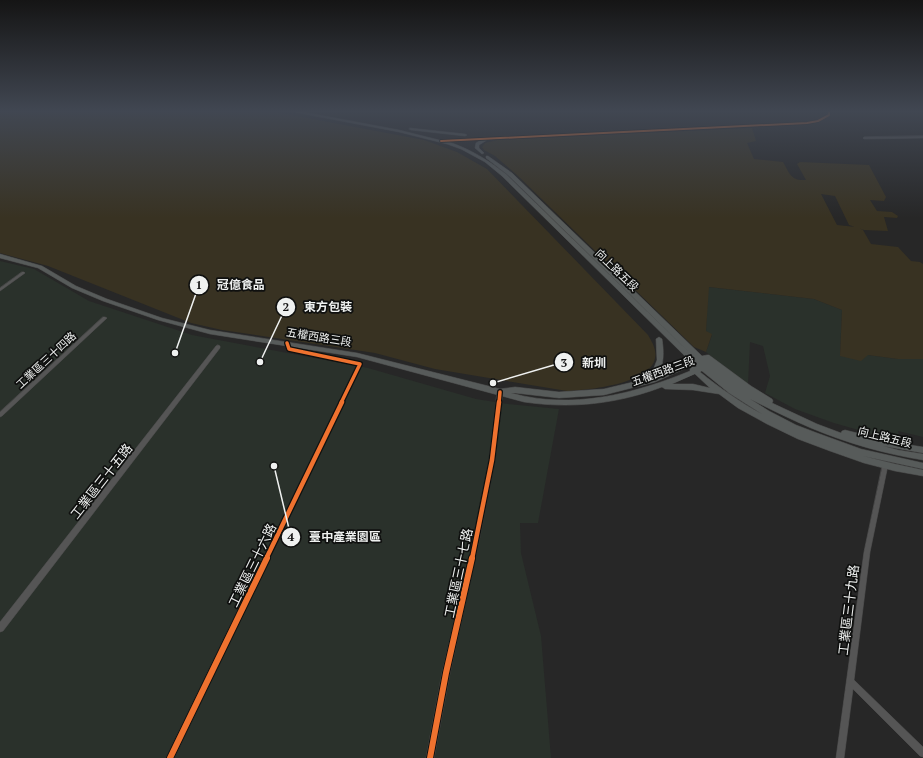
<svg xmlns="http://www.w3.org/2000/svg" width="923" height="758" viewBox="0 0 923 758" font-family="'PT Serif','Noto Sans TC',serif">
<style>
.built{fill:#2a312b}
.green{fill:#383222}
.lines{fill:none;stroke-linecap:round;stroke-linejoin:round}
.street-casing{stroke:#454545;stroke-width:1}
.secondary-casing{stroke:#454545;stroke-width:1}
.street{fill:#555;fill-rule:evenodd}
.secondary{fill:#575b5a;fill-rule:evenodd}
.cycleway-far3-casing{stroke:#0f100f;stroke-width:3.5}
.cycleway-far2-casing{stroke:#0f100f;stroke-width:6}
.cycleway-far1-casing{stroke:#0f100f;stroke-width:7}
.cycleway-casing{stroke:#0f100f;stroke-width:8}
.cycleway-far3{stroke:#ef722f;stroke-width:2}
.cycleway-far2{stroke:#ef722f;stroke-width:3.5}
.cycleway-far1{stroke:#ef722f;stroke-width:4.5}
.cycleway{stroke:#ef722f;stroke-width:6}
.labels{text-anchor:middle;stroke-width:3.5;stroke-linejoin:round;paint-order:stroke}
.street-label{font-size:11px;fill:#eff1f0;stroke:#0f100f}
.near-street-label{font-size:13px;fill:#eff1f0;stroke:#0f100f}
.leader{fill:none;stroke:#eff1f0;stroke-width:1.5}
.callout-dot{fill:#eff1f0;stroke:#0f100f;stroke-width:1.5}
.mark-label{font-size:12px;text-anchor:middle;font-weight:bold;fill:#111}
.callout-label{font-size:12px;text-anchor:middle;font-weight:bold;fill:#eff1f0;stroke:#0f100f;stroke-width:3.5;stroke-linejoin:round;paint-order:stroke}
</style>
<rect width="100%" height="100%" fill="#272727"/>
<g class="built">
<path d="M0,261l34,8 55,32 103,34 176,33 108,31 32,5 51,5 -21,114h-18l1,30 20,83 10,122h-551z"/>
<path d="M708,287l106,12 28,11 -2,46 28,-1 30,4h25v78l-25,-6 2,8 -17,-2 -49,-14 -39,-14 -30,-16 5,-17 -7,-30 -13,-4 -2,42 -19,-13 -23,-19 6,-17 -6,-4z"/>
</g>
<g class="green">
<path d="M0,111h270l154,29 33,12 30,17 161,166c4,7 9,15 7,23 -4,26 -67,32 -88,33l-132,-22 -60,-16 -153,-23 -31,-7 -143,-57 -48,-13z"/>
<path d="M752,128l4,13 -9,2 7,16 29,3c7,12 8,19 23,18l-9,-16 3,-2 69,3 17,32 -2,4 -14,-1 7,11 15,1 6,4 -1,2 -13,-1 4,14 -24,-1 -15,-5 -14,-29 -14,-2 16,31 19,2 7,3 8,14 27,3 13,14 9,1 3,2v95h-25l-30,-4 -7,6 -21,-5 2,-46 -28,-11 -105,-12 -3,44 6,3 -6,18 -12,-5 -177,-172 -22,-19 -11,-6 -2,-3 3,-4 12,-3z"/>
</g>
<g class="lines">
<defs>
<g id="street">
<path d="M923,136v2l-59,1 -1,-1 1,-1z"/>
<path d="M22,272h2l1,1 -25,18v-3z"/>
<path d="M103,317h2l2,1 -105,98 -2,1v-5z"/>
<path d="M287,341l2,1 2,6 69,14 2,2 -188,394h-8l191,-393 -70,-15 -2,-7z"/>
<path d="M218,345l2,1v2l-217,283 -3,1v-10l216,-276z"/>
<path d="M500,390l2,1 1,1 -8,68 -16,81 -29,132 -16,85h-8l16,-85 31,-132 16,-81 8,-68 1,-1z"/>
<path d="M883,463h4l1,2 -18,87 -16,128 69,67v10l-3,-1 -67,-67 -9,69h-8l28,-206z"/>
</g>
<g id="secondary">
<path d="M289,111h9l101,19 44,11 364,-19 10,-2 10,-5v-4h4l-1,5 -11,6 -12,2 -320,16 -8,5v3l5,5 -2,1 -7,-6 1,-5 5,-3 -32,2c21,7 39,18 57,32l190,185 -188,-184 -22,-17v-2h2l24,17 190,183 5,-1h2l42,31 21,13 1,2 -1,2 45,21 24,9 1,-2 3,-1 52,13 26,4v6l-40,-7 15,4 25,4v6c-38,-6 -76,-17 -112,-32 -21,-9 -41,-19 -61,-29l19,12 27,14 21,8 44,16 62,14v6l-60,-13 32,8 28,6v6l-28,-5 -31,-8 -34,-12 -32,-12 -31,-15 -29,-16 -19,-14 -26,-4 -28,-1 -3,-2c-45,17 -91,22 -138,15l-167,-45 -147,-23 -52,-14 -55,-19 -31,-13 -34,-20 -38,-10v-4l42,12 34,20 31,13 55,19 48,12 147,23 143,36 15,-2 44,5 45,-3 46,-11 7,-18 -1,-21 3,-2 3,2c2,13 2,23 -3,36l31,-14 -188,-185 -17,-14 -24,-13 -14,-5 -48,-12zM694,365l3,2h-6l-1,2v2c-56,23 -118,39 -179,22h4l44,5 45,-3 51,-13zM702,371l27,22 33,21c-22,-12 -42,-26 -62,-42zM695,374l15,14 -17,-4h-21z"/>
<path d="M410,128l55,6 2,1 -2,1 -54,-6 -2,-1z"/>
</g>
</defs>
<use href="#street" class="street-casing"/>
<use href="#secondary" class="secondary-casing"/>
<use href="#street" class="street"/>
<use href="#secondary" class="secondary"/>
<defs>
<path id="cycleway-far3" d="M441,141l366,-18 11,-2 11,-6v-4"/>
<g id="cycleway-far2">
<path d="M287,343l2,6 71,15 -19,39"/>
<path d="M499,403l1,-11"/>
</g>
<g id="cycleway-far1">
<path d="M266,559l76,-157"/>
<path d="M472,559l20,-99 7,-58"/>
</g>
<g id="cycleway">
<path d="M170,758l97,-200"/>
<path d="M430,758l16,-85 26,-115"/>
</g>
</defs>
<use href="#cycleway-far3" class="cycleway-far3-casing"/>
<use href="#cycleway-far2" class="cycleway-far2-casing"/>
<use href="#cycleway-far1" class="cycleway-far1-casing"/>
<use href="#cycleway" class="cycleway-casing"/>
<use href="#cycleway-far3" class="cycleway-far3"/>
<use href="#cycleway-far2" class="cycleway-far2"/>
<use href="#cycleway-far1" class="cycleway-far1"/>
<use href="#cycleway" class="cycleway"/>
</g>
<linearGradient id="sky" x2="0" y2="1"><stop stop-color="#151515"/><stop offset="0.51" stop-color="#414752"/><stop offset="1" stop-color="#414752" stop-opacity="0"/></linearGradient>
<rect width="923" height="218" fill="url(#sky)"/>
<g class="labels">
<g class="street-label">
<text transform="translate(617 270) rotate(44)" y="4">向上路五段</text>
<text transform="translate(319 337) rotate(9)" y="4">五權西路三段</text>
<text transform="translate(46 360) rotate(-43)" y="4">工業區三十四路</text>
<text transform="translate(663 371) rotate(-20)" y="4">五權西路三段</text>
<text transform="translate(885 437) rotate(14)" y="4">向上路五段</text>
</g>
<g class="near-street-label">
<text transform="translate(101 481) rotate(-52)" y="5">工業區三十五路</text>
<text transform="translate(252 565) rotate(-64)" y="5">工業區三十六路</text>
<text transform="translate(458 573) rotate(-78)" y="5">工業區三十七路</text>
<text transform="translate(848 610) rotate(-83)" y="5">工業區三十九路</text>
</g>
</g>
<path class="leader" d="M175 353L199 285M260 362L286 307M493 383L564 362M274 466L291 537"/>
<g class="callout-dot">
<circle cx="175" cy="353" r="4"/>
<circle cx="260" cy="362" r="4"/>
<circle cx="493" cy="383" r="4"/>
<circle cx="274" cy="466" r="4"/>
<circle cx="199" cy="285" r="10"/>
<circle cx="286" cy="307" r="10"/>
<circle cx="564" cy="362" r="10"/>
<circle cx="291" cy="537" r="10"/>
</g>
<g class="mark-label">
<text x="199" y="289">1</text>
<text x="286" y="311">2</text>
<text x="564" y="367">3</text>
<text x="291" y="541">4</text>
</g>
<g class="callout-label">
<text x="241" y="289">冠億食品</text>
<text x="328" y="311">東方包裝</text>
<text x="594" y="367">新圳</text>
<text x="345" y="541">臺中產業園區</text>
</g>
</svg>
